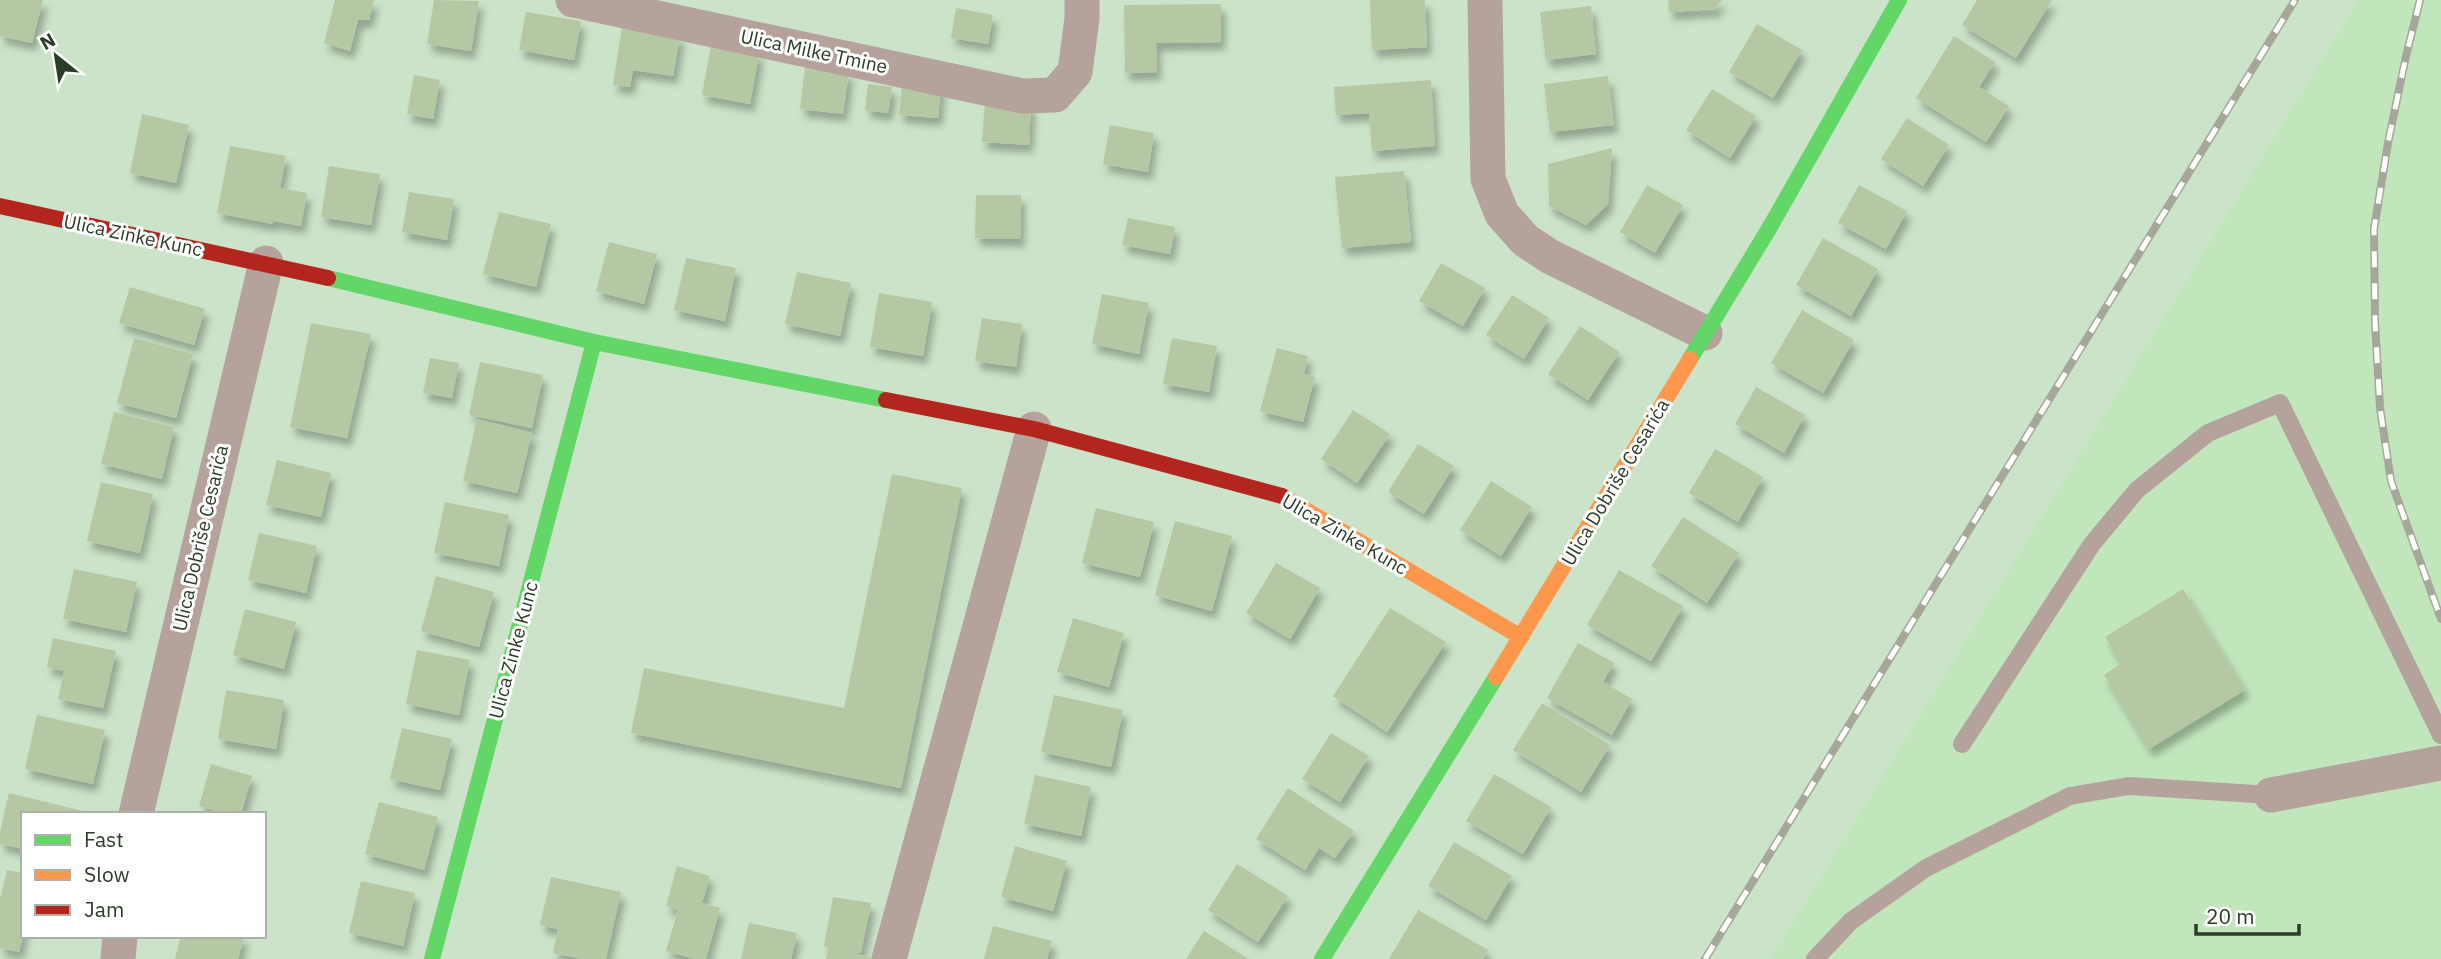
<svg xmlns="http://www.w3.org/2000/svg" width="2441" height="959" viewBox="0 0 2441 959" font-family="'IBM Plex Sans',sans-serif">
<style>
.built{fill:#c1e6bc}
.building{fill:#b6c8a3;filter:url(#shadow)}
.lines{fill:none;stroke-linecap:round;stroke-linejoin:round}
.lane{stroke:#b5a29d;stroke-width:18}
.street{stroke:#b5a29d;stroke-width:35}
.fast{stroke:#63d668;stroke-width:16}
.slow{stroke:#ff974d;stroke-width:16}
.jam{stroke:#b3261e;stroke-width:16}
.rail-casing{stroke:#a7a69a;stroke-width:8}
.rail{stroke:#fff;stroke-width:5;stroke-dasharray:16;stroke-linecap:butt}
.labels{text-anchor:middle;stroke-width:6;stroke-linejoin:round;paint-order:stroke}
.street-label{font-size:19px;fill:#2b3c29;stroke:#fff}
</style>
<defs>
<filter id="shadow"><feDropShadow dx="4.5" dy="8" stdDeviation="3.5" flood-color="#0004"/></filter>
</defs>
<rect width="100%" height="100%" fill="#cbe3c8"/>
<path class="built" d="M2359,0h82v959h-670z"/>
<g class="building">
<path d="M0,0h43l-11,43 -32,-7z"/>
<path d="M335,0h39l-5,20h-11l-8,31 -26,-8z"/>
<path d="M434,0l45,1 -8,50 -44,-7z"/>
<path d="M1370,0h55l2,47 -55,3z"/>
<path d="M1668,0h54l-7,9 -46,3z"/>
<path d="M1977,0h75l-36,58 -54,-33z"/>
<path d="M1221,4v38l-65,1 1,29 -32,1 -1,-68z"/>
<path d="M1591,6l5,48 -50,6 -6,-48z"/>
<path d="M956,8l37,7 -5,29 -37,-6z"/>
<path d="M526,12l55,9 -7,39 -55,-10z"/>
<path d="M1757,24l45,26 -29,48 -44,-26z"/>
<path d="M622,27l58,9 -7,40 -40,-6 -3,17 -17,-2z"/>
<path d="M1954,36l41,26 -16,25 30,19 -23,36 -70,-44z"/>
<path d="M711,45l48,8 -9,51 -48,-9z"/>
<path d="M805,67l44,5 -6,42 -43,-5z"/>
<path d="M414,75l26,5 -7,39 -26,-5z"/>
<path d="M1608,76l6,49 -64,7 -6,-48z"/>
<path d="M1431,80l4,66 -63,5 -3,-38 -33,2 -2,-28z"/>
<path d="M902,83l39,3 -3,32 -39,-3z"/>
<path d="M868,84l24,3 -4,26 -23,-3z"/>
<path d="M1712,89l44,27 -26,42 -44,-28z"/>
<path d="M985,101l46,3 -2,41 -47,-3z"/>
<path d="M142,114l47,11 -13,58 -46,-10z"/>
<path d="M1907,118l42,27 -26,41 -42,-27z"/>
<path d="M1110,125l44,8 -6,39 -45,-8z"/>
<path d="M230,146l56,10 -6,32 27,5 -6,33 -28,-5v3l-56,-11z"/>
<path d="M1612,148l-4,56 -22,21 -37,-19 -1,-42z"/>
<path d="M329,166l51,8 -9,51 -50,-8z"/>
<path d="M1404,171l7,71 -69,6 -7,-71z"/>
<path d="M1647,185l36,20 -28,48 -35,-21z"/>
<path d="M1859,185l48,26 -21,38 -48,-26z"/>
<path d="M409,192l45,7 -7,41 -45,-8z"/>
<path d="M976,195h45l-1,44 -45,-1z"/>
<path d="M499,212l52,12 -15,63 -53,-13z"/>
<path d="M1128,218l47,9 -5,27 -48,-9z"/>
<path d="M1823,238l55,31 -27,47 -55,-31z"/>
<path d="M609,242l48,12 -13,50 -48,-13z"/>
<path d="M686,258l50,10 -11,53 -51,-11z"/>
<path d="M1441,263l44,25 -22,38 -44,-25z"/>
<path d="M797,272l54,11 -11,53 -55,-12z"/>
<path d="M130,287l75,22 -11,36 -75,-22z"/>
<path d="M879,293l53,9 -9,54 -53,-9z"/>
<path d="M1102,294l47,9 -10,51 -47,-10z"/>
<path d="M1512,295l37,23 -25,41 -38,-24z"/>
<path d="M1802,310l52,30 -31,53 -52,-30z"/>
<path d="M982,318l40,6 -6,43 -41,-6z"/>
<path d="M311,323l60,11 -24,104 -57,-11z"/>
<path d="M1580,326l39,26 -31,48 -40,-26z"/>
<path d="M134,338l59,16 -17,64 -59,-15z"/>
<path d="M1172,338l45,8 -8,46 -46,-8z"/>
<path d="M1277,348l31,8 -4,18 11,3 -12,45 -43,-11z"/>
<path d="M430,358l29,5 -7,35 -29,-5z"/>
<path d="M480,362l63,13 -11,53 -63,-13z"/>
<path d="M1756,387l49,28 -21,38 -49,-29z"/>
<path d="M1353,410l37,24 -33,49 -36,-24z"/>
<path d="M114,412l60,15 -12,52 -61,-15z"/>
<path d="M477,419l55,14 -15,60 -54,-12z"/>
<path d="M1418,444l36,22 -30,48 -36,-22z"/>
<path d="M1715,449l48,28 -25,45 -49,-29z"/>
<path d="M277,460l54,13 -10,44 -55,-12z"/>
<path d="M892,474l70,14 -61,300 -270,-55 13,-65 200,40z"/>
<path d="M1491,481l41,26 -31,49 -41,-26z"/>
<path d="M101,482l52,12 -13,59 -53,-12z"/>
<path d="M445,502l64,13 -10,51 -65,-13z"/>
<path d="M1096,508l58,14 -14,55 -58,-14z"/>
<path d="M1683,517l56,36 -32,50 -56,-37z"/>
<path d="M1175,521l57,15 -20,75 -57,-16z"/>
<path d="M259,533l58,13 -11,47 -58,-13z"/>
<path d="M1276,563l44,25 -30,51 -44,-26z"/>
<path d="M74,569l63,13 -11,50 -63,-13z"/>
<path d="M1619,570l64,36 -32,55 -64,-36z"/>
<path d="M436,576l58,16 -15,55 -58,-16z"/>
<path d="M2183,589l62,101 -96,59 -45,-74 18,-12 -17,-26z"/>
<path d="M1390,608l56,34 -59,90 -54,-36z"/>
<path d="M245,609l51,13 -12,47 -51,-14z"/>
<path d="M1073,618l51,15 -15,54 -52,-15z"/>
<path d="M53,638l63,13 -13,57 -45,-9 6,-28 -17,-4z"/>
<path d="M1578,643l36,20 -11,19 29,17 -20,36 -65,-37z"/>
<path d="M417,650l53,10 -11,55 -53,-11z"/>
<path d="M226,690l58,10 -8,49 -58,-10z"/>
<path d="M1054,695l69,15 -12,57 -70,-15z"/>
<path d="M1542,703l68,42 -29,47 -68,-42z"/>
<path d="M37,715l68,15 -12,54 -68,-15z"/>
<path d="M402,728l50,11 -12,51 -50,-11z"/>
<path d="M1331,733l38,23 -29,46 -38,-23z"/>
<path d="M211,764l41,12 -11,38h-14l-28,-8z"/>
<path d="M1494,774l57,33 -28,47 -57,-33z"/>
<path d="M1035,775l56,12 -10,49 -57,-12z"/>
<path d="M1288,788l66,43 -19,27 -16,-10 -14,22 -49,-31z"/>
<path d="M9,793l74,18 -1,3h-59v35l-23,-5v-12z"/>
<path d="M379,802l59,15 -14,53 -59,-16z"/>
<path d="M1454,842l58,34 -26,44 -58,-34z"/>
<path d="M1015,846l52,15 -14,50 -52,-14z"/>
<path d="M1237,864l51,32 -30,46 -50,-32z"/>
<path d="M677,866l33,10 -8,27 18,5 -14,51h-11l-29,-8 12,-41 -12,-4z"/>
<path d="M7,870l16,3v64l-4,15 -19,-4v-49z"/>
<path d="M551,877l70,15 -15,67h-24l-29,-6 5,-24 -18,-4z"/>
<path d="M361,881l54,12 -12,53 -54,-13z"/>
<path d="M833,897l38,6 -10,50 -13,-2 28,8h-50l3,-12 -5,-1z"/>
<path d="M1418,910l70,40 -5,9h-94z"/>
<path d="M749,923l48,10 -6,26h-50z"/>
<path d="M993,926l59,15 -5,18h-63z"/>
<path d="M1204,931l45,28h-63z"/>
<path d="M181,936h63l-6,23h-63z"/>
</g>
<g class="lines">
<g class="lane">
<path d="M1962,744l130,-200 45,-54 71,-57 72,-30 161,332"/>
<path d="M1815,959l36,-38 75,-53 144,-72 59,-10 142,9"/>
</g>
<g class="street">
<path d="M573,0l449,96 33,-1 20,-23 7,-54v-18"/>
<path d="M1485,0l3,179 14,35 23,26 24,16 156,77"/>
<path d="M2271,795l170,-32"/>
<path d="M136,814l130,-551"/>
<path d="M118,959l2,-23"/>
<path d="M889,959l145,-530"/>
</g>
<g class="fast">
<path d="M328,278l266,64 292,58"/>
<path d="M1690,359l80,-132 129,-227"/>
<path d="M432,959l162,-617"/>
<path d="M1322,959l174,-282"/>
</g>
<g class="slow">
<path d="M1282,496l239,141"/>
<path d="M1496,677l194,-318"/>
</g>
<g class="jam">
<path d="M0,206l328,72"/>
<path d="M886,400l148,29 248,67"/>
</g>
<defs>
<g id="rail">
<path d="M2420,0l-14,56 -18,87 -14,86 1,93 5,86 11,73 50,138"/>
<path d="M1705,959l590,-959"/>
</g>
</defs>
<use href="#rail" class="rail-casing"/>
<use href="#rail" class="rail"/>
</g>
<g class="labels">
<g class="street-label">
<text transform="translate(814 51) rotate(12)" y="7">Ulica Milke Tmine</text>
<text transform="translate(133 235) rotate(12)" y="7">Ulica Zinke Kunc</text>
<text transform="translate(1615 482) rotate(-59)" y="7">Ulica Dobriše Cesarića</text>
<text transform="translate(1345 534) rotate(30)" y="7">Ulica Zinke Kunc</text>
<text transform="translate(200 538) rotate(-77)" y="7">Ulica Dobriše Cesarića</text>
<text transform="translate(513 650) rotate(-75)" y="7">Ulica Zinke Kunc</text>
</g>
</g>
<rect x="21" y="812" width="245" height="126" fill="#ffffff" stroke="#aab1a9" stroke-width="2"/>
<rect x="35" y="835" width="35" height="10" fill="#63d668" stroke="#aab1a9" stroke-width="2"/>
<text x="84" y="847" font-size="21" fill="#2b3c29">Fast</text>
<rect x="35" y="870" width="35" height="10" fill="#ff974d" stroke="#aab1a9" stroke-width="2"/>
<text x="84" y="882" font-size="21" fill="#2b3c29">Slow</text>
<rect x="35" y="905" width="35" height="10" fill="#b3261e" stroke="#aab1a9" stroke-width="2"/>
<text x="84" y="917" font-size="21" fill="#2b3c29">Jam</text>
<g transform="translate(56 56) rotate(330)" stroke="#ffffff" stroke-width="5" paint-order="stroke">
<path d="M0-5L12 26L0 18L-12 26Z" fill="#2b3c29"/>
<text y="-10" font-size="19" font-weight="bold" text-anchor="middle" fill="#2b3c29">N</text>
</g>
<path d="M2196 924v10h103v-10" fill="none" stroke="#2b3c29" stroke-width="3.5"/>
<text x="2206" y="924" font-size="21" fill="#2b3c29" stroke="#ffffff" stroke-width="5" paint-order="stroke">20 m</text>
</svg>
